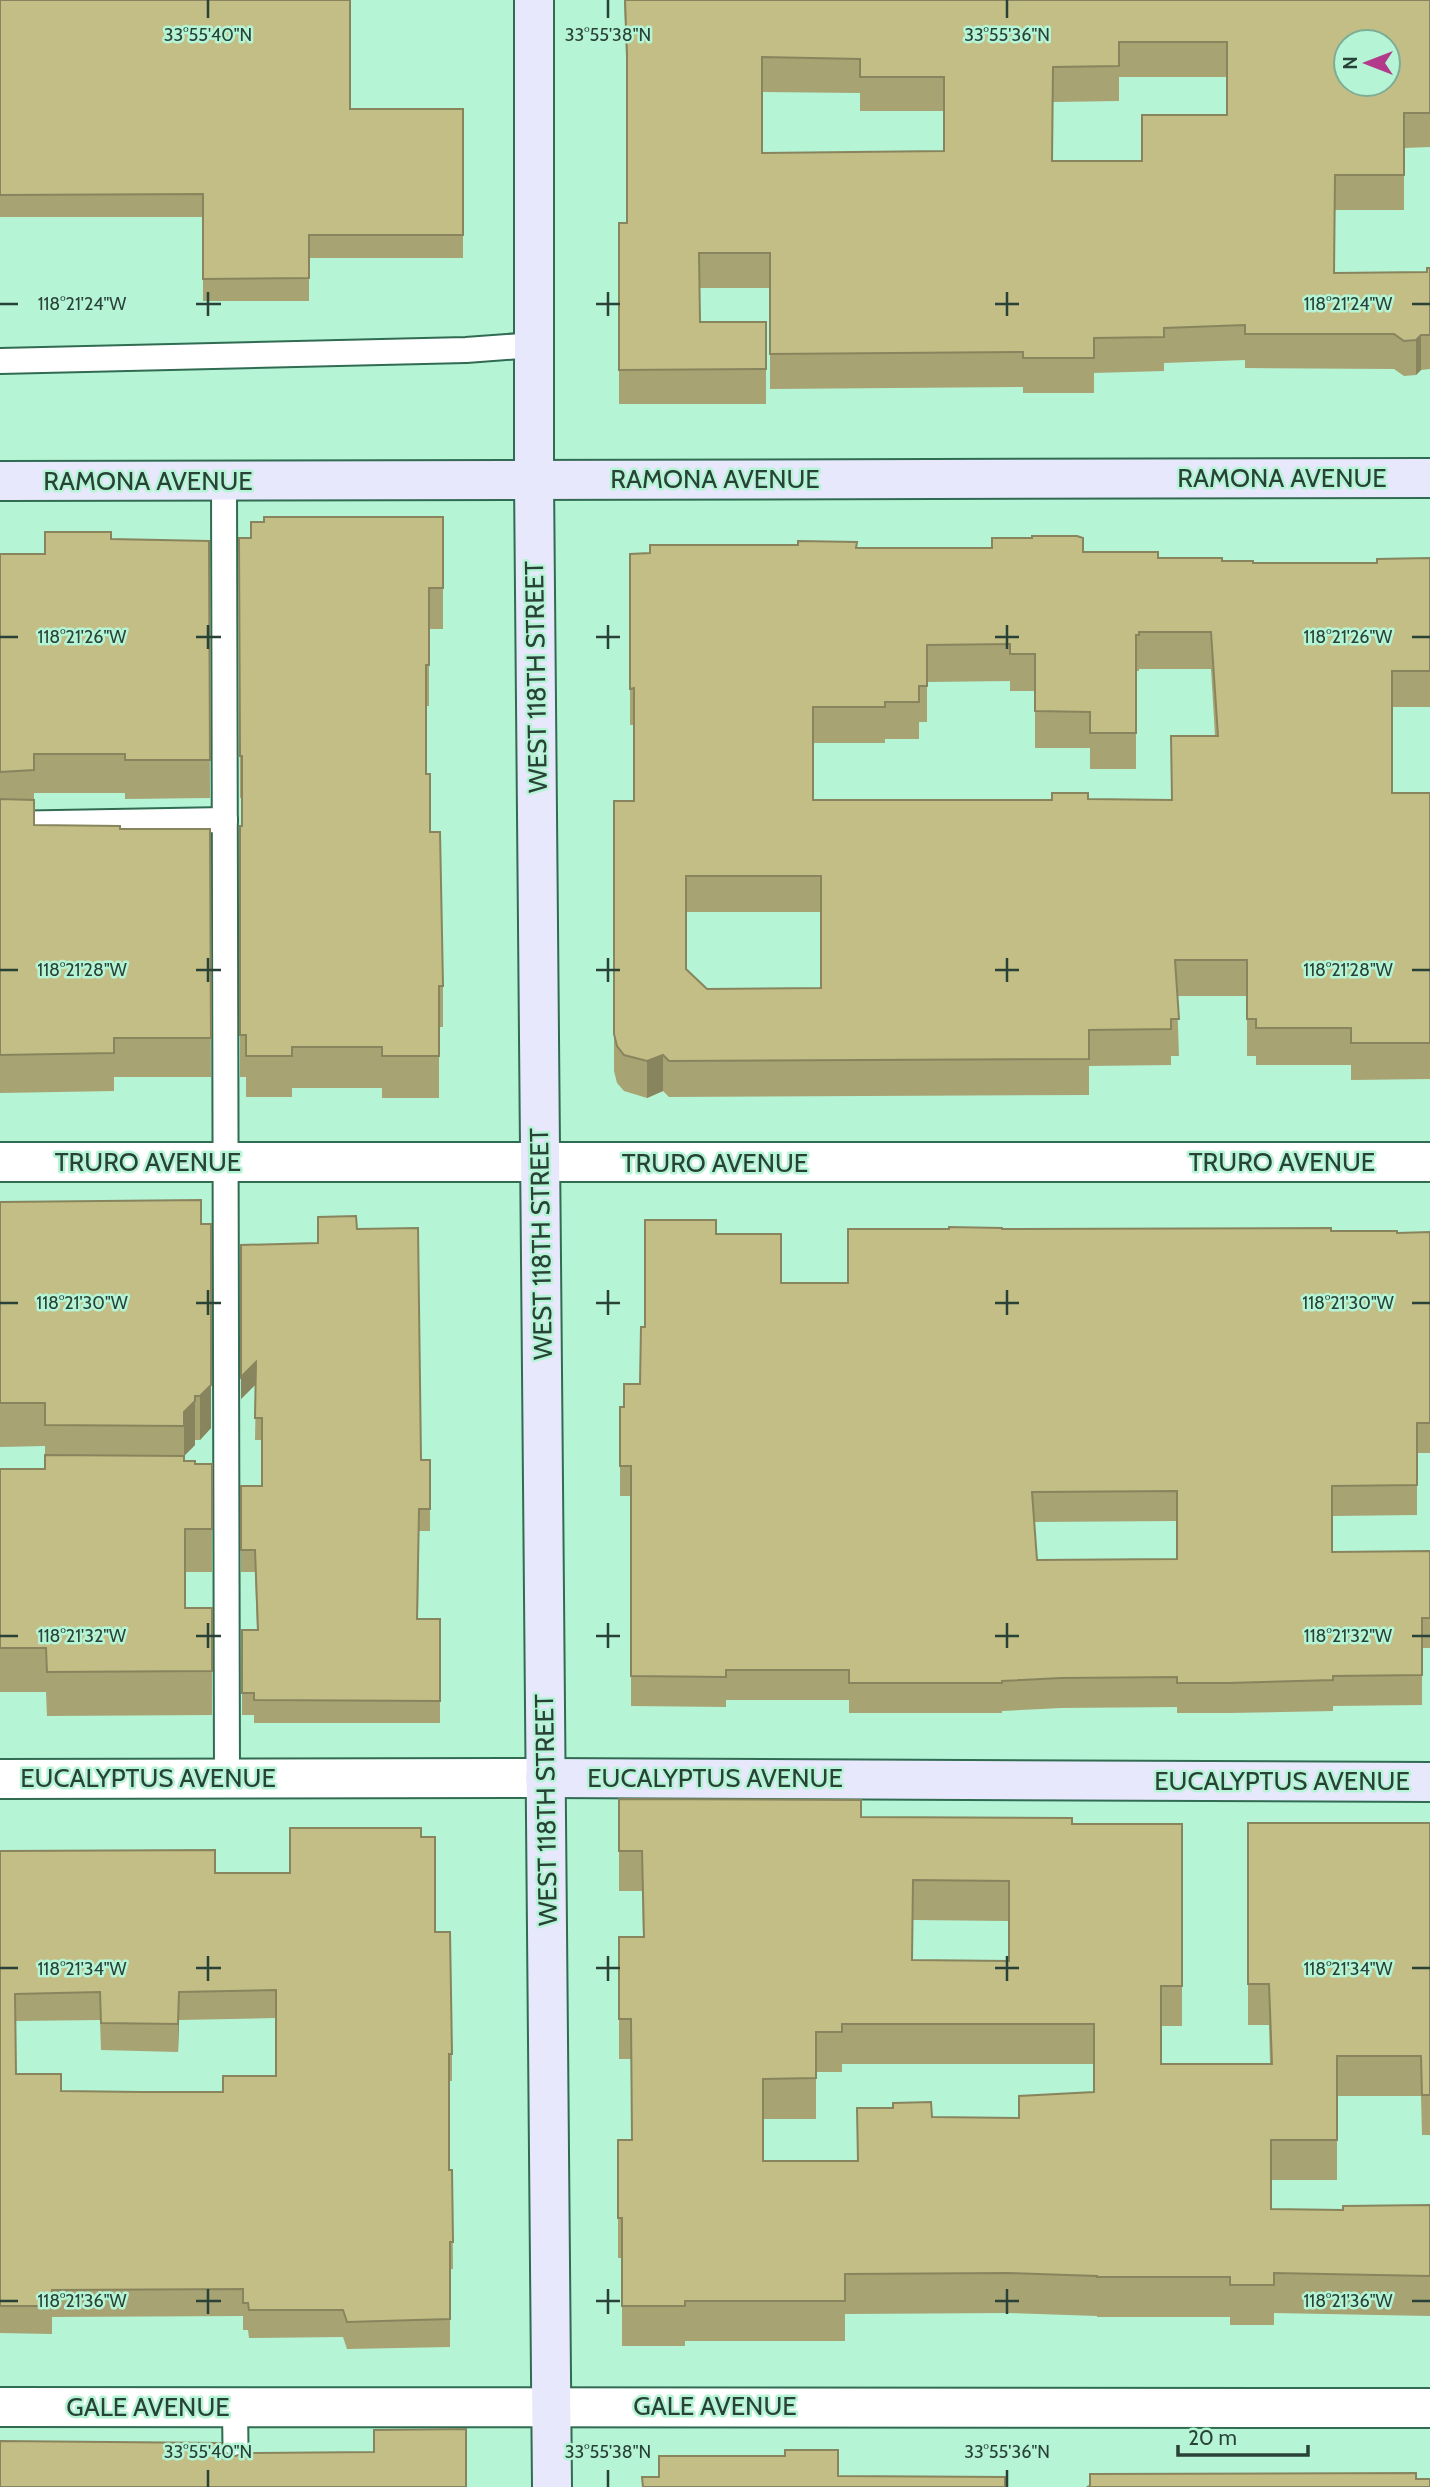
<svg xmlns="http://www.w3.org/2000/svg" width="1430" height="2487" viewBox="0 0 1430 2487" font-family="Cabin,sans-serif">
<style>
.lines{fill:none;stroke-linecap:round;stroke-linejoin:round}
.lane-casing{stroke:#306b52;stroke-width:28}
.street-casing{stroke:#306b52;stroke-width:42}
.secondary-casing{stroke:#306b52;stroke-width:42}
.lane{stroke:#fff;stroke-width:24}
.street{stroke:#fff;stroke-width:38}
.secondary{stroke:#e8e8fd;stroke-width:38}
.wall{fill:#a8a373;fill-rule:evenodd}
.shaded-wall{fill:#88855e}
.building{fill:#c3be86;stroke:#88855e;stroke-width:2;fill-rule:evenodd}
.ticks{fill:none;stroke:#294237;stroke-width:2.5}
.labels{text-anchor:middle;stroke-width:5;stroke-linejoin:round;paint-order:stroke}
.street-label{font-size:26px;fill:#294237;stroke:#b6f4d6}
.ticks-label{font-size:18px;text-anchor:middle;fill:#294237;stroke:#b6f4d6;stroke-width:5;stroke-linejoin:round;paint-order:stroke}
</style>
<rect width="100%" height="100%" fill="#b6f4d6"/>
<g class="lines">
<defs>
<g id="lane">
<path d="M0,361l466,-11 68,-5"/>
<path d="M224,481l3,1297"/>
<path d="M0,824l225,-4"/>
<path d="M235,2407l1,80"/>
</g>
<g id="street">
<path d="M0,1162h1430"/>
<path d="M0,1779l545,-1"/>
<path d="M0,2407l1430,1"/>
</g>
<g id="secondary">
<path d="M534,0v480l18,2007"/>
<path d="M0,481l1430,-3"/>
<path d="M545,1778l885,4"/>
</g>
</defs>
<use href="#lane" class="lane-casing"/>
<use href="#street" class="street-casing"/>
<use href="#secondary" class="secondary-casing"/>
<use href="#lane" class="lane"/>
<use href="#street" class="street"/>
<use href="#secondary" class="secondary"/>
</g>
<g class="wall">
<path d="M0,0l350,109h113v149h-154v43h-106v-84h-203z"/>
<path d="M624,0h806v147l-26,1v62h-69l-1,63 93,-1 3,-4v101l-9,1 -5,5 -12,1 -10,-7 -149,-1v-8l-81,3v8l-70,2v20h-71v-6l-253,2v-101h-71l1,34h66v82h-147v-181h8v-136zM1119,77h108v38l-85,46h-89v-59l66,-1zM762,92l98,1v18h84v40l-182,2z"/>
<path d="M443,517v112h-14v77h-3v68l4,58 13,154v41h-4v71h-57v-10h-90v9h-46v-20h-6v-251h2v-28h-2l-1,-260h12z"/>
<path d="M111,539l98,2 1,257 -85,1v-6h-91v32l86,4h90l1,248h-97v14l-114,2v-539h45z"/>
<path d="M857,548l226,4 75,6 95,5h124l53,-5v149h-38v86h38v286l-79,1v-15h-95v-9h-9v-60h-70l2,60h-8v9l-82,1v29l-420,2 -6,-6 -16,7 -23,-7 -7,-8 -3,-12v-270h20v-76h-4v-171zM1139,669h72l4,67 -44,64 -83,-1 -36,1h-239v-57h72v-4h34v-17h8v-40l83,-1v10h25v57h55v21h46v-98h3zM686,912h135v76l-114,1 -21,-20z"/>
<path d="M0,1202l201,22 10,204 -11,12h-5v5l-11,11v5l11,3h17v108h-27v36h27v107l-165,1 -1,-24h-46v-223h45v-23l-45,1z"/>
<path d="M318,1217l39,12 64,231h9v71h-11l-1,88h22v104h-186v-8h-12v-85h15l-2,-58h-14v-86h21v-46h-7l1,-56 -15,15v-154l77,-2z"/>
<path d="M1002,1229l329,2 66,2 33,-1v221h-13v62l-85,1v36l98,-1v97h-8v57l-89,1v5l-105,2h-51v-6l-116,1 -59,3v2h-153v-13h-123v7l-95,-1v-210h-11v-89h4l16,-23 5,-57 71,-93 65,49h67zM1177,1521v38l-140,1 -3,-38z"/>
<path d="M619,1799l242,18 211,7h110v202h-21v38h109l-1,-39h-21v-202h182v312h-8l-1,-39h-84v84h-66v29l72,1 87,-5v111l-156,-3v12h-44v-8h-133v-1l-90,-3 -162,1v27h-160v5h-63v-88h-4v-118h13v-81h-12v-122h24l-1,-46h-23zM913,1920l96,1v40l-97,-1zM842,2064h252v28l-75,26 -87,-1 -75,-9 1,53h-95v-42h53v-47h26z"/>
<path d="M421,1837l31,217v27h-3v89h3l1,99h-3v78l-103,2 -4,-12 -94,1 -1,-8h-5v-14l-191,1v17l-52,-1v-482l215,22h75zM276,2018v58l-53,16 -162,-1 -45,-17 -1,-53 85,-1 1,30 77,2 1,-32z"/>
</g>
<g class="shaded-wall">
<path d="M1421,335v35l-5,5v-35z"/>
<path d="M663,1055v36l-16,7v-37z"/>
<path d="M256,1362v22l-15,15v-22z"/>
<path d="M211,1385v43l-11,12v-44z"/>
<path d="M195,1401v44l-11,11v-44z"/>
<path d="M179,1992v28l-1,32v-28z"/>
</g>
<g class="building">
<path d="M0,0h350v109h113v126h-154v43l-106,1v-85l-203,1z"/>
<path d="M625,0h805v113h-26v62h-69l-1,98 93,-1v-4h3v67h-9l-5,5 -12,1 -10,-7h-149v-9l-81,3v9l-70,1v20h-71v-6l-253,2v-101h-71l1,69h66v47l-147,1v-147h8v-170zM1119,42h108v73h-85v46h-90l1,-94 66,-1zM1346,42h42v42h-42zM762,57l98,2v18h84v74l-182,2z"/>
<path d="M264,517h179v71h-14v77h-3v109h4v58h10l3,154h-4v70h-57v-9h-90v9h-46v-21h-6v-209h2v-70h-2l-1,-218h12v-16h13z"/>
<path d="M45,532h66v7l98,2 1,219h-85v-6h-91v16l-34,2v-218h45z"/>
<path d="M1032,536h45l6,2v14h75v6h64v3h31v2h124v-4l53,-1v113h-38v122h38v250h-79v-15h-95v-9h-9v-59h-72l4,59h-8v10l-82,1v29l-420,2 -6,-6 -16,6 -23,-6 -7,-9 -3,-12v-233h20v-113l-4,1v-135l20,-1v-8h148v-4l59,1 -1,6h136v-10h40zM1139,632h72l7,104h-47l1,64 -84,-1v-6h-36v7h-239v-93h72v-5h34v-16h8v-41l83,-1v10h25v57l55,1v21h46v-98h3zM686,876h135v112l-114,1 -21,-20z"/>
<path d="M0,799l34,1v25l86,1v3h90l1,209h-97v15l-114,2z"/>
<path d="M201,1200v24h10v161l-11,11h-5v5l-11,11v14l-139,-1v-22h-45v-201z"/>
<path d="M356,1216l1,13 61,-1 3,232h9v49h-11l-2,110h23v82l-186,-1v-7h-12v-63h16l-3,-80h-14v-64h21v-68h-7l1,-56 -15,15v-132l77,-2v-26z"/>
<path d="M645,1220h71v14h65v49h67v-54h101v-2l53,1v1l329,-1v3h66v2l33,-1v191h-13v62l-85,1v66l98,-1v67h-8v57l-89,1v4l-105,3h-51v-6l-116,1 -59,3v2h-153v-13h-123v7l-95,-1v-210h-11v-59h4v-23h16l1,-57h4zM1177,1491v68l-140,1 -5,-68z"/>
<path d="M45,1455l139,1v5h11v3h17v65h-27v79h27v63l-165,1 -1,-24h-46v-179h45z"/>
<path d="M619,1799l242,1v17l211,1v6h110v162h-21v78h111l-3,-80h-21v-161h182v272h-8l-1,-39h-84v84h-66v69l72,1v-4l87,-1v71l-156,-3v12h-44v-8h-133v-1l-90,-3 -162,1v27h-160v5h-63v-88h-4v-78h14l-1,-121h-12v-82h25l-2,-86h-23zM913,1880l96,1v80l-97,-1zM842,2024h252v68l-75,4v22l-87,-1 -1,-15 -38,1v5h-36l1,53h-95v-82l53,-1v-46h26z"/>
<path d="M290,1828h131v9h14v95h15l2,122h-3v116h3l1,72h-3v77l-103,3 -4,-12h-94l-1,-7h-5v-14l-191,1v16h-52v-455l215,-1v23h75zM276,1990v86h-53v16h-81l-81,-1v-17h-45l-1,-80 85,-2 1,31 77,1 1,-32z"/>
<path d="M466,2429v58h-466v-46l221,2 5,10 9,3 10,-3 129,-1v-22z"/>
<path d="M785,2450h53v26l167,1v10h-362l-1,-10h17v-21h126z"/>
<path d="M1416,2473v6h14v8h-343l3,-1v-12z"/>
</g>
<path class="ticks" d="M208,0v18M608,0v18M1007,0v18M208,292v24M608,292v24M1007,292v24M0,304h18M196,304h25M596,304h24M995,304h24M1412,304h18M208,625v24M608,625v24M1007,625v24M0,637h18M196,637h25M596,637h24M995,637h24M1412,637h18M208,958v24M608,958v24M1007,958v24M0,970h18M196,970h25M596,970h24M995,970h24M1412,970h18M208,1290v25M608,1290v25M1007,1290v25M0,1303h18M196,1303h25M596,1303h24M995,1303h24M1412,1303h18M208,1623v25M608,1623v25M1007,1623v25M0,1636h18M196,1636h25M596,1636h24M995,1636h24M1412,1636h18M208,1956v25M608,1956v25M1007,1956v25M0,1968h18M196,1968h25M596,1968h24M995,1968h24M1412,1968h18M208,2289v25M608,2289v25M1007,2289v25M0,2301h18M196,2301h25M596,2301h24M995,2301h24M1412,2301h18M208,2470v17M608,2470v17M1007,2470v17"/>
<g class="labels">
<g class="street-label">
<text x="1282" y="487">RAMONA AVENUE</text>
<text x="715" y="488">RAMONA AVENUE</text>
<text x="148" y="490">RAMONA AVENUE</text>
<text transform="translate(536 677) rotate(-91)" y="9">WEST 118TH STREET</text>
<text x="148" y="1171">TRURO AVENUE</text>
<text x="1282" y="1171">TRURO AVENUE</text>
<text x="715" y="1172">TRURO AVENUE</text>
<text transform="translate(541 1244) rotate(-91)" y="9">WEST 118TH STREET</text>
<text x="148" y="1787">EUCALYPTUS AVENUE</text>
<text x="715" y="1787">EUCALYPTUS AVENUE</text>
<text x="1282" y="1790">EUCALYPTUS AVENUE</text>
<text transform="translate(546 1810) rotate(-91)" y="9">WEST 118TH STREET</text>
<text x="715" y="2415">GALE AVENUE</text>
<text x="148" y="2416">GALE AVENUE</text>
</g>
</g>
<g class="ticks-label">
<text x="208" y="41">33°55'40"N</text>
<text x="608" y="41">33°55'38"N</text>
<text x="1007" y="41">33°55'36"N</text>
<text x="1348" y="310">118°21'24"W</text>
<text x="82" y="310">118°21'24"W</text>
<text x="1348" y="643">118°21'26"W</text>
<text x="82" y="643">118°21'26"W</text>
<text x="1348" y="976">118°21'28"W</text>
<text x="82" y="976">118°21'28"W</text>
<text x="1348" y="1309">118°21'30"W</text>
<text x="82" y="1309">118°21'30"W</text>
<text x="1348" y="1642">118°21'32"W</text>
<text x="82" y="1642">118°21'32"W</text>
<text x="82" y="1975">118°21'34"W</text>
<text x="1348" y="1975">118°21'34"W</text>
<text x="82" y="2307">118°21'36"W</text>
<text x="1348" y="2307">118°21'36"W</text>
<text x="208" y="2458">33°55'40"N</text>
<text x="608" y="2458">33°55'38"N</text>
<text x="1007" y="2458">33°55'36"N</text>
</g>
<g transform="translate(1367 63) rotate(270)"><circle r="33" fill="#b6f4d6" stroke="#7ead96" stroke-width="2"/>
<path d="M0-5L12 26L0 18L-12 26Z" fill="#b3398b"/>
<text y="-10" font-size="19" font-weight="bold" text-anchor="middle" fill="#294237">N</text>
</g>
<path d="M1178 2445v10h130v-10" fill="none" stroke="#294237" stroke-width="3.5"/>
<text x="1188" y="2445" font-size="21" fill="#294237" stroke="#b6f4d6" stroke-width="5" paint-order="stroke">20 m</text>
</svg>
